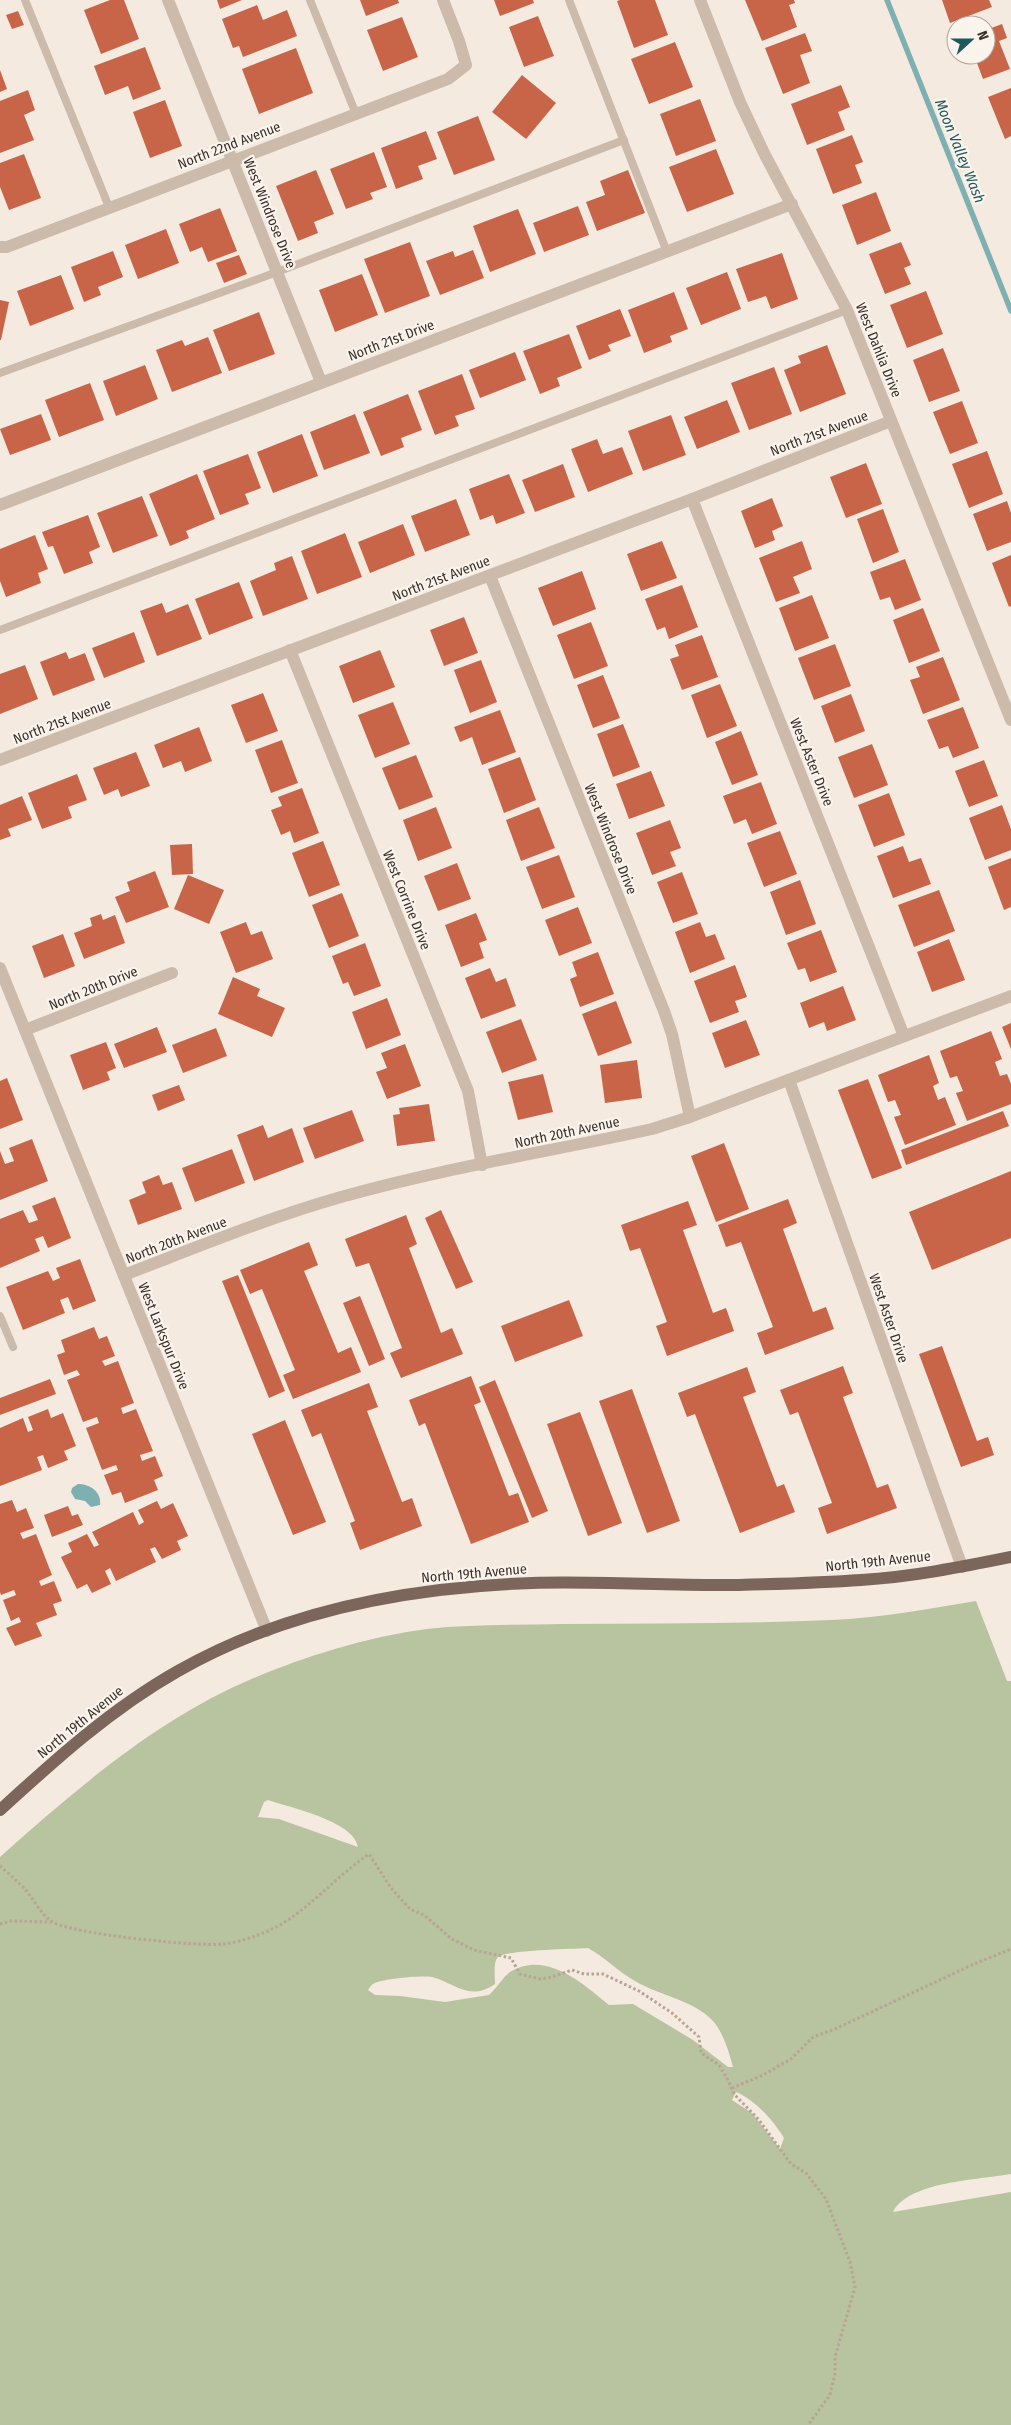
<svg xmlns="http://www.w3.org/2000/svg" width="1011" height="2425" viewBox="0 0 1011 2425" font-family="'Fira Sans Condensed',sans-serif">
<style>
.green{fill:#b8c39f;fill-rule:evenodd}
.water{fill:#7eb0b2}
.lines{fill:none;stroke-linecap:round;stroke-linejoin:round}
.stream{stroke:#7eb0b2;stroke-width:5.5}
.building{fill:#c86549}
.path{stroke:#b8a395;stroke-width:3;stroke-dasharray:2.5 2.5;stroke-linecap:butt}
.lane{stroke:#ccbaab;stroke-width:8}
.street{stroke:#ccbaab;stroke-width:12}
.primary{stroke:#7c665b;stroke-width:12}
.labels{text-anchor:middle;stroke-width:4.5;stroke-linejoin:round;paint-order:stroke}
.street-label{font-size:14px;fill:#3a2f2a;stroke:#fbf4ed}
.water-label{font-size:15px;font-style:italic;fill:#1e5a5d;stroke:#fbf4ed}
</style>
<rect width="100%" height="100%" fill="#f4eae0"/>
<path class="green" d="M976,1601l31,80h4v493c-32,6 -102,7 -118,38l118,-20v233h-1011v-568c81,-72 164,-144 266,-184 50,-20 107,-37 161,-44 45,-5 91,-4 137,-5 88,-1 178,0 267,-4 49,-2 97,-11 145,-19zM268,1800c23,8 86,21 90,47l-79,-28 -21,-2 6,-15zM588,1948c17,9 30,24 47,33 25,15 57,18 78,40 10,11 16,31 20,46h-5l-35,-27 -60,-36 -24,1c-27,-22 -63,-55 -99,-33 -7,5 -14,17 -21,23l-44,7 -45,-6 -25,-1 -7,-5c0,0 4,-6 5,-6 7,-5 49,-9 59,-7 23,6 37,25 63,7 0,-7 -2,-22 3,-27 7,-7 76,-8 90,-9zM736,2092c18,7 38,29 48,46l-4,11 -28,-36 -20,-13z"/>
<path class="water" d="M78,1484c12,0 24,8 22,21l-9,2 -6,-6 -10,-2 -4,-7 1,-4z"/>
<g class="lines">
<path class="stream" d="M887,0l124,311"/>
</g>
<g class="building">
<path d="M110,0h14l15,39 -38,15 -17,-44z"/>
<path d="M217,0h25l-22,9z"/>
<path d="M360,0h38l1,3 -33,13z"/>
<path d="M494,0h39l1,3 -34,13z"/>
<path d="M620,0h35l13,35 -34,13 -17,-47z"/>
<path d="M745,0h49l1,3 -6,2 8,22 -35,14z"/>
<path d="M942,0h47l3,7 -42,16z"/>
<path d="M257,5l6,15 24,-10 10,26 -54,21 -4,-11 -6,2 -11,-29z"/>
<path d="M18,11l6,14 -12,4 -6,-14z"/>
<path d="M538,16l16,40 -30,11 -15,-40z"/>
<path d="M402,17l16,40 -35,14 -16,-41z"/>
<path d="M1002,24l5,14 -8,3 11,28 -27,10 -9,-24h12v-25z"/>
<path d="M805,33l7,18 -12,4 10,28 -27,11 -18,-46z"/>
<path d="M675,42l18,45 -44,17 -18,-45z"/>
<path d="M145,47l16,42 -28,11 -5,-14 -23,9 -11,-29z"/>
<path d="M296,48l17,45 -54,21 -17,-45z"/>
<path d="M0,70l7,19 -7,3z"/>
<path d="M522,75l34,28 -30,36 -34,-27z"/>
<path d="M841,85l9,22 -12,5 7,18 -38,15 -16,-41z"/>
<path d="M1011,88v48l-6,3 -17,-42z"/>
<path d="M28,90l7,20 -11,5 10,25 -34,13v-52z"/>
<path d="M700,99l16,42 -40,15 -16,-42z"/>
<path d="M165,100l17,46 -32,12 -17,-46z"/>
<path d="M478,116l17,44 -41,15 -17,-43z"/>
<path d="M426,131l11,28 -19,7 5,13 -27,10 -15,-41z"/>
<path d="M852,135l11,27 -8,3 7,18 -29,11 -17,-45z"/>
<path d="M716,149l18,45 -47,18 -18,-45z"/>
<path d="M374,152l13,35 -17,6 3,6 -27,10 -16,-40z"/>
<path d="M24,154l17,44 -32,12 -9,-23v-24z"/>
<path d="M316,170l18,44 -20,8 4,11 -20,8 -22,-55z"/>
<path d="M628,170l17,43 -48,18 -11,-29 19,-7 -5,-14z"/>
<path d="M876,192l15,39 -34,14 -15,-40z"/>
<path d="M578,206l11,29 -45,17 -11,-29z"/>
<path d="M220,208l17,43 -29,11 -6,-15 -12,5 -11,-28z"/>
<path d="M518,209l18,45 -46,18 -17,-46z"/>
<path d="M166,229l13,34 -41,16 -13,-34z"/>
<path d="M410,242l20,54 -45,17 -21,-54z"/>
<path d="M901,242l10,23 -7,3 7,16 -26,10 -16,-40z"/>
<path d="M473,250l11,28 -44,17 -14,-34 27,-10 2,6z"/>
<path d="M113,251l10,26 -25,10 3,8 -17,7 -13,-35z"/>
<path d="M782,253l16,46 -27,10 -5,-13 -18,6 -12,-33z"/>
<path d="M239,255l8,19 -23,9 -8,-20z"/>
<path d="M727,272l14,37 -40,16 -15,-37z"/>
<path d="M362,274l16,41 -43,17 -16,-42z"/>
<path d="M61,275l13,34 -44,17 -13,-35z"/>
<path d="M926,291l17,43 -36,14 -17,-43z"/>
<path d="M674,292l14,37 -18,7 2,6 -28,11 -16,-43z"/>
<path d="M0,300l9,2 -8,38h-1z"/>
<path d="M620,309l11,27 -23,9 3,6 -22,9 -13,-34z"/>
<path d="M259,312l16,42 -46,17 -16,-41z"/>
<path d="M569,334l13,34 -25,10 3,8 -20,8 -17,-43z"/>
<path d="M208,337l14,36 -50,19 -16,-42 26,-10 3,6z"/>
<path d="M827,345l19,49 -46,18 -16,-42 17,-7 -3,-7z"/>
<path d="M943,348l17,43 -31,11 -16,-42z"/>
<path d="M515,352l11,28 -46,18 -11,-28z"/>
<path d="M145,365l13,34 -42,17 -13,-35z"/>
<path d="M774,367l18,47 -43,16 -18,-47z"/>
<path d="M462,374l13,35 -20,7 4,10 -24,9 -17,-44z"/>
<path d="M90,383l14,37 -45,17 -14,-37z"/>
<path d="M408,394l14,36 -21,8 3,9 -23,9 -18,-44z"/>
<path d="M727,400l13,32 -43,17 -13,-32z"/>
<path d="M962,401l16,42 -28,11 -17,-42z"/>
<path d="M41,414l10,26 -41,15 -10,-26z"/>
<path d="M355,414l15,39 -46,17 -14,-38z"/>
<path d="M671,415l15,40 -43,16 -15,-40z"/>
<path d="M302,434l16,42 -45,17 -16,-41z"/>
<path d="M597,439l6,15 19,-7 11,27 -45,18 -17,-43z"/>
<path d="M987,451l16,43 -34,14 -17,-44z"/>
<path d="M248,454l13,34 -16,6 4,10 -29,11 -17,-44z"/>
<path d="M866,463l16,41 -36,14 -16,-41z"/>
<path d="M563,464l12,33 -40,15 -13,-32z"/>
<path d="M197,474l18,45 -29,12 3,7 -19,8 -21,-52z"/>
<path d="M509,474l16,39 -29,11 -3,-9 -13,5 -11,-31z"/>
<path d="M142,496l16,40 -45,17 -16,-40z"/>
<path d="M772,498l11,28 -11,5 3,9 -20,8 -14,-37z"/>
<path d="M456,499l14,36 -45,17 -14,-36z"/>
<path d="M1007,501l4,12v29l-24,9 -14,-37z"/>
<path d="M883,509l16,43 -26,11 -16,-44z"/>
<path d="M88,515l12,32 -11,5 4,11 -29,11 -11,-28 -5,1 -6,-15z"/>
<path d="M403,524l12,31 -45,18 -12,-31z"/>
<path d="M345,533l17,44 -45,17 -16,-43z"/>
<path d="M35,535l13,34 -10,4 3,10 -35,14 -6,-16v-32z"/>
<path d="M662,541l15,37 -36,13 -14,-37z"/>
<path d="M802,541l10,28 -19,8 7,16 -24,9 -17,-44z"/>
<path d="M1011,555v51l-2,1 -17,-44z"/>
<path d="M292,556l16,43 -45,17 -13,-35 26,-11 -2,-7z"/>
<path d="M905,559l16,41 -26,10 -5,-13 -10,3 -10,-28z"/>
<path d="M582,571l14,38 -43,17 -15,-38z"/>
<path d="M239,582l14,36 -44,17 -14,-36z"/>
<path d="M682,585l16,42 -29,12 -4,-12 -8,3 -12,-31z"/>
<path d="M812,595l17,43 -34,13 -16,-43z"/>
<path d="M162,603l4,10 22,-9 14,35 -45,17 -17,-45z"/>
<path d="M923,608l17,43 -31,12 -16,-43z"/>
<path d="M464,617l14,36 -34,13 -14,-36z"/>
<path d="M591,622l17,44 -34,13 -17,-44z"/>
<path d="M134,632l11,30 -41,16 -12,-30z"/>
<path d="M702,635l16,42 -36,13 -12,-31 9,-3 -4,-11z"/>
<path d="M835,644l16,42 -37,14 -16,-42z"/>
<path d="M380,650l15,37 -42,16 -14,-37z"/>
<path d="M66,652l3,7 16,-6 10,27 -42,16 -13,-34z"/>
<path d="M943,657l17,43 -37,14 -13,-34 10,-3 -4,-10z"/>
<path d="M481,660l16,42 -27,11 -16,-43z"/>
<path d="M25,665l13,34 -38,15v-40z"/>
<path d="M603,675l17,43 -27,10 -16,-43z"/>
<path d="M720,684l17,42 -30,12 -16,-43z"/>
<path d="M263,693l15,38 -32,12 -15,-38z"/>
<path d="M851,694l14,37 -30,12 -14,-37z"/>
<path d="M393,702l17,42 -35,14 -17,-43z"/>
<path d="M963,707l16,41 -26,10 -5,-12 -9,3 -12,-29z"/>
<path d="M500,710l16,42 -34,13 -10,-28 -12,5 -6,-15z"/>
<path d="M623,724l17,43 -27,10 -16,-43z"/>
<path d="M199,727l13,34 -27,11 -4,-11 -18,7 -9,-23z"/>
<path d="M741,731l17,44 -26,10 -17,-43z"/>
<path d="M282,740l16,43 -27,10 -16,-43z"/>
<path d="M872,744l16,41 -34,13 -16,-41z"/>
<path d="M136,752l14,34 -29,11 -3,-8 -14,6 -11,-27z"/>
<path d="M416,755l17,42 -34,13 -17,-42z"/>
<path d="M520,757l16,43 -32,13 -16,-44z"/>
<path d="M984,760l14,36 -29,11 -14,-36z"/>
<path d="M651,771l14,35 -36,13 -13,-35z"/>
<path d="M77,774l10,26 -19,7 4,11 -30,11 -14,-36z"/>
<path d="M761,782l16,42 -25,10 -6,-15 -12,5 -11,-28z"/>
<path d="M302,788l17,45 -25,10 -4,-12 -9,4 -10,-25 11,-4 -4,-9z"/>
<path d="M889,793l16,42 -31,12 -16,-42z"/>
<path d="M22,796l10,24 -24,9 3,7 -11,4v-35z"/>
<path d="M1002,805l9,24v21l-26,10 -16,-42z"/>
<path d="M436,807l16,41 -34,13 -15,-41z"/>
<path d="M539,807l16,41 -34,13 -15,-41z"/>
<path d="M670,820l11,28 -11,4 6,14 -24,9 -16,-42z"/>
<path d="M780,831l17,43 -33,13 -17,-44z"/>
<path d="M323,841l17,44 -31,12 -17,-44z"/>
<path d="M192,844l1,30 -21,1 -2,-30z"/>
<path d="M903,846l6,16 12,-4 10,26 -38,14 -16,-42z"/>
<path d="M559,855l16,42 -33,12 -16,-42z"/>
<path d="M1011,858v49l-7,3 -16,-43z"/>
<path d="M457,863l14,36 -33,12 -14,-35z"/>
<path d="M155,871l14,36 -43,16 -11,-26 15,-6 -3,-9z"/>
<path d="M682,872l16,42 -25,9 -16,-41z"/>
<path d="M188,875l36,15 -15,34 -35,-15z"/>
<path d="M800,880l16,44 -30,11 -16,-43z"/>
<path d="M939,890l16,41 -41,16 -16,-42z"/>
<path d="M342,893l17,43 -30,12 -17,-43z"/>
<path d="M578,907l14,36 -33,13 -14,-36z"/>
<path d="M476,913l11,27 -8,3 5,15 -23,9 -16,-42z"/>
<path d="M101,914l2,6 12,-5 10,28 -41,16 -10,-26 18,-7 -2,-8z"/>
<path d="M246,922l5,13 11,-4 11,28 -37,14 -16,-41z"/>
<path d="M700,922l6,15 9,-3 10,25 -35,14 -15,-41z"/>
<path d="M821,930l16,42 -27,10 -5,-14 -7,2 -11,-27z"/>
<path d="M63,934l12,32 -31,12 -12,-32z"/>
<path d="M949,939l16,41 -33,12 -15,-40z"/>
<path d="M365,943l16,43 -27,10 -6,-14 -5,2 -11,-28z"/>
<path d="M598,952l16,42 -34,13 -10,-28 7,-3 -5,-14z"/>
<path d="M735,965l12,32 -12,4 4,11 -29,11 -16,-42z"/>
<path d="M490,968l6,14 10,-4 10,28 -35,13 -16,-41z"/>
<path d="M233,977l27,12 -3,7 28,12 -13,29 -54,-23z"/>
<path d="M843,986l13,34 -29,11 -3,-9 -15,6 -9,-25z"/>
<path d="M387,998l14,37 -35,14 -14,-37z"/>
<path d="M616,1001l16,42 -34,13 -16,-42z"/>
<path d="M521,1019l16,41 -35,13 -16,-41z"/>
<path d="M746,1020l14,35 -35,13 -13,-35z"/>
<path d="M1011,1023v26l-9,-22z"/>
<path d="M157,1027l10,25 -43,16 -10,-24z"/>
<path d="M216,1028l11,28 -44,17 -11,-28z"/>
<path d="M991,1031l11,28 -7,3 5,14 7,-2 4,10v20l-44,17 -11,-28 7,-2 -6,-15 -7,2 -10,-27z"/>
<path d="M106,1042l10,26 -9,4 3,8 -27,10 -13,-35z"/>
<path d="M405,1044l16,42 -34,13 -11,-27 11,-4 -6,-15z"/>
<path d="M929,1055l10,28 -6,3 5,14 7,-3 11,28 -51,20 -11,-28 7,-2 -6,-15 -7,2 -10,-27z"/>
<path d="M637,1060l5,38 -37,5 -5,-38z"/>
<path d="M543,1074l10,38 -35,8 -10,-38z"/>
<path d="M7,1078l16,42 -23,9v-48z"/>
<path d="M868,1079l34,89 -30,11 -34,-89z"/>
<path d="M179,1085l6,15 -27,11 -6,-16z"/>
<path d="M429,1104l6,37 -38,5 -4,-31 7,-1 -1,-6z"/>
<path d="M352,1110l12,31 -49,18 -12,-31z"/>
<path d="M1003,1111l6,15 -103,39 -5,-15z"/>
<path d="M263,1125l5,13 24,-10 12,34 -50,19 -17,-46z"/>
<path d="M32,1139l16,42 -48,19v-49l5,13 9,-3 -5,-13z"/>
<path d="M724,1143l25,66 -33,13 -25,-66z"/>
<path d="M232,1149l13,34 -50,19 -13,-34z"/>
<path d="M1011,1171v67l-79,32 -23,-58z"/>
<path d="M159,1175l4,10 9,-3 10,27 -44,16 -9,-25 17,-7 -4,-11z"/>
<path d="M55,1197l16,41 -23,10 -5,-12 -8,3 5,12 -40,17v-49l23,-9 6,13 9,-3 -6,-14z"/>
<path d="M788,1199l9,24 -14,6 30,83 13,-5 8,22 -69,26 -8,-22 16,-6 -32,-85 -15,5 -8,-22z"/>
<path d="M688,1201l9,24 -14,5 30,83 13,-5 8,23 -67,25 -11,-30 11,-4 -27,-74 -10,3 -9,-26z"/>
<path d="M441,1210l32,72 -17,7 -31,-71z"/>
<path d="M406,1215l11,29 -8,4 32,85 11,-5 11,26 -62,24 -11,-25 12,-5 -33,-85 -13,4 -11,-28z"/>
<path d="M309,1242l9,23 -14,6 34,82 13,-6 10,25 -68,27 -10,-24 12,-5 -33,-81 -12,5 -10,-24z"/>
<path d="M80,1259l16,42 -23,9 -5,-13 -8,3 5,13 -42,17 -17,-43 42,-16 5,10 7,-3 -4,-10z"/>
<path d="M238,1275l47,116 -16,7 -47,-117z"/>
<path d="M360,1296l25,63 -16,7 -26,-63z"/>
<path d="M569,1300l14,36 -68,26 -14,-36z"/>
<path d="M94,1327l5,12 8,-3 8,20 -13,5 3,5 13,-5 16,42 -13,5 2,6 13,-5 17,42 -13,4 2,6 13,-5 8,20 -9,4 4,10 -33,13 -4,-11 -9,3 -8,-20 14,-5 -2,-5 -14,5 -16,-42 13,-5 -2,-6 -14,5 -16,-42 13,-5 -3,-5 -13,5 -7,-20 8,-3 -4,-12z"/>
<path d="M942,1346l35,95 11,-4 6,18 -33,12 -42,-113z"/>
<path d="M843,1366l10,27 -10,4 34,91 11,-4 9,24 -70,26 -9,-26 14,-5 -34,-91 -8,3 -10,-25z"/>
<path d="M747,1367l9,25 -13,5 34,90 7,-3 11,28 -55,21 -45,-119 -8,3 -9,-24z"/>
<path d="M471,1376l10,26 -7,3 35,91 9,-3 11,29 -58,22 -46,-121 -6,3 -10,-26z"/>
<path d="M50,1379l6,15 -56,21v-17z"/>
<path d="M495,1380l53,131 -16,7 -53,-131z"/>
<path d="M369,1383l9,24 -11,4 35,91 10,-4 10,28 -62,24 -10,-27 5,-2 -34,-88 -9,4 -11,-27z"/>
<path d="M632,1389l48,132 -33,12 -48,-132z"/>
<path d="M48,1409l3,9 12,-5 13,33 -12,5 4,9 -20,8 -5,-13 -6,2 5,13 -42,16v-58l23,-10 5,14 5,-2 -5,-13z"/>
<path d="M580,1412l42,111 -34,13 -41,-112z"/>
<path d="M285,1420l41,102 -33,13 -41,-101z"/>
<path d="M12,1500l5,12 9,-4 8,20 -14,5 3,6 13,-5 16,41 -13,6 2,5 13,-5 8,20 -9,3 4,11 -21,8 6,13 -27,10 -9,-18 15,-6 -2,-5 -8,4 -8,-21 13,-5 -2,-5 -13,5 -1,-3v-88z"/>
<path d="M157,1501l4,8 12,-6 15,33 -11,5 4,9 -19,9 -7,-12 -5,2 6,13 -40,19 -6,-13 -5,3 6,13 -19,9 -5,-9 -10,5 -16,-32 11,-5 -4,-9 19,-9 7,13 5,-2 -7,-13 41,-20 6,13 5,-3 -6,-12z"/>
<path d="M68,1506l4,10 6,-2 5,11 -31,12 -8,-22z"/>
</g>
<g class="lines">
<g class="path">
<path d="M0,1866c8,7 17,15 25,23 8,10 16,25 26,32 18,13 147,26 172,23 19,-2 40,-10 57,-19 33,-20 57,-49 89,-71l22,34 19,21 14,6 28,24 22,11 37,8 9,16 20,5 12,-2 20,-7 12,4h19l36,17 33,22 27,24 2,16 18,12 9,15 6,14 25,26 32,44 15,9 20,26 24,63 5,25 -20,70v17l-5,21 -22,30"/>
<path d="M0,1924l11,-3 40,1"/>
<path d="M732,2088l31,-13 28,-16 22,-22 22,-8 139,-65 37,-15"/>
</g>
<g class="lane">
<path d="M25,0l84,207"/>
<path d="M310,0l46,114"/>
<path d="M569,0l98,252"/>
<path d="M0,373l277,-101 347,-132"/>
<path d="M0,630l847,-320"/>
<path d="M0,1316l13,31"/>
</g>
<g class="street">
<path d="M168,0l153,382"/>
<path d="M700,0l40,102 24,51 83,157 164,410"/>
<path d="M0,247h7l441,-168 18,-14 -7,-24 -16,-41"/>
<path d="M692,499l212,537"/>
<path d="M0,505l792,-301"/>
<path d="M490,576l174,435 8,23 18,83"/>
<path d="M290,650l178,441 14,74"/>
<path d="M0,760l692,-261 199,-78"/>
<path d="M0,968l267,663"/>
<path d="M25,1030l147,-57"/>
<path d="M789,1080l173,487"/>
<path d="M124,1275c71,-27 143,-57 217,-78 102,-29 207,-45 311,-68l38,-12 321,-121"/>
</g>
<path class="primary" d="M0,1810c56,-51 111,-101 178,-139 107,-61 232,-84 354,-88 68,-2 137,3 205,2 41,-1 83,-2 124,-5 50,-3 101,-13 150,-23"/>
</g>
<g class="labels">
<g class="street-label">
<text transform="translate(229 145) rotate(-21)" y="5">North 22nd Avenue</text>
<text transform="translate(270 213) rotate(68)" y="5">West Windrose Drive</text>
<text transform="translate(391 340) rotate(-21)" y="5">North 21st Drive</text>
<text transform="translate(879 350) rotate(68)" y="5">West Dahlia Drive</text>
<text transform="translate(819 433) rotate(-21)" y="5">North 21st Avenue</text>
<text transform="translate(441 578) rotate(-21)" y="5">North 21st Avenue</text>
<text transform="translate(62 721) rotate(-21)" y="5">North 21st Avenue</text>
<text transform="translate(812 762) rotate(68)" y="5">West Aster Drive</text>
<text transform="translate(611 839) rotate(68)" y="5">West Windrose Drive</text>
<text transform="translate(407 900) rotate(68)" y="5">West Corrine Drive</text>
<text transform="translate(93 988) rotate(-22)" y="5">North 20th Drive</text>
<text transform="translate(567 1132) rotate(-12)" y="5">North 20th Avenue</text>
<text transform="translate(176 1240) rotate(-21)" y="5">North 20th Avenue</text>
<text transform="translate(889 1318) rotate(71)" y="5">West Aster Drive</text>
<text transform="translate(164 1336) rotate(68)" y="5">West Larkspur Drive</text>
<text transform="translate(878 1561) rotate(-6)" y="5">North 19th Avenue</text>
<text transform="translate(474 1573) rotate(-5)" y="5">North 19th Avenue</text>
<text transform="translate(80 1722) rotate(-39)" y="5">North 19th Avenue</text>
</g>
<g class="water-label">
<text transform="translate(960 151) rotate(68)" y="5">Moon Valley Wash</text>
</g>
</g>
<g transform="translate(971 40) rotate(69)"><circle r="24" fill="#fbf4ed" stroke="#aea59f"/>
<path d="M0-4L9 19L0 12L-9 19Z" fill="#1e5a5d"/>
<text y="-8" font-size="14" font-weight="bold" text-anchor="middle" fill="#3a2f2a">N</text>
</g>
</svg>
